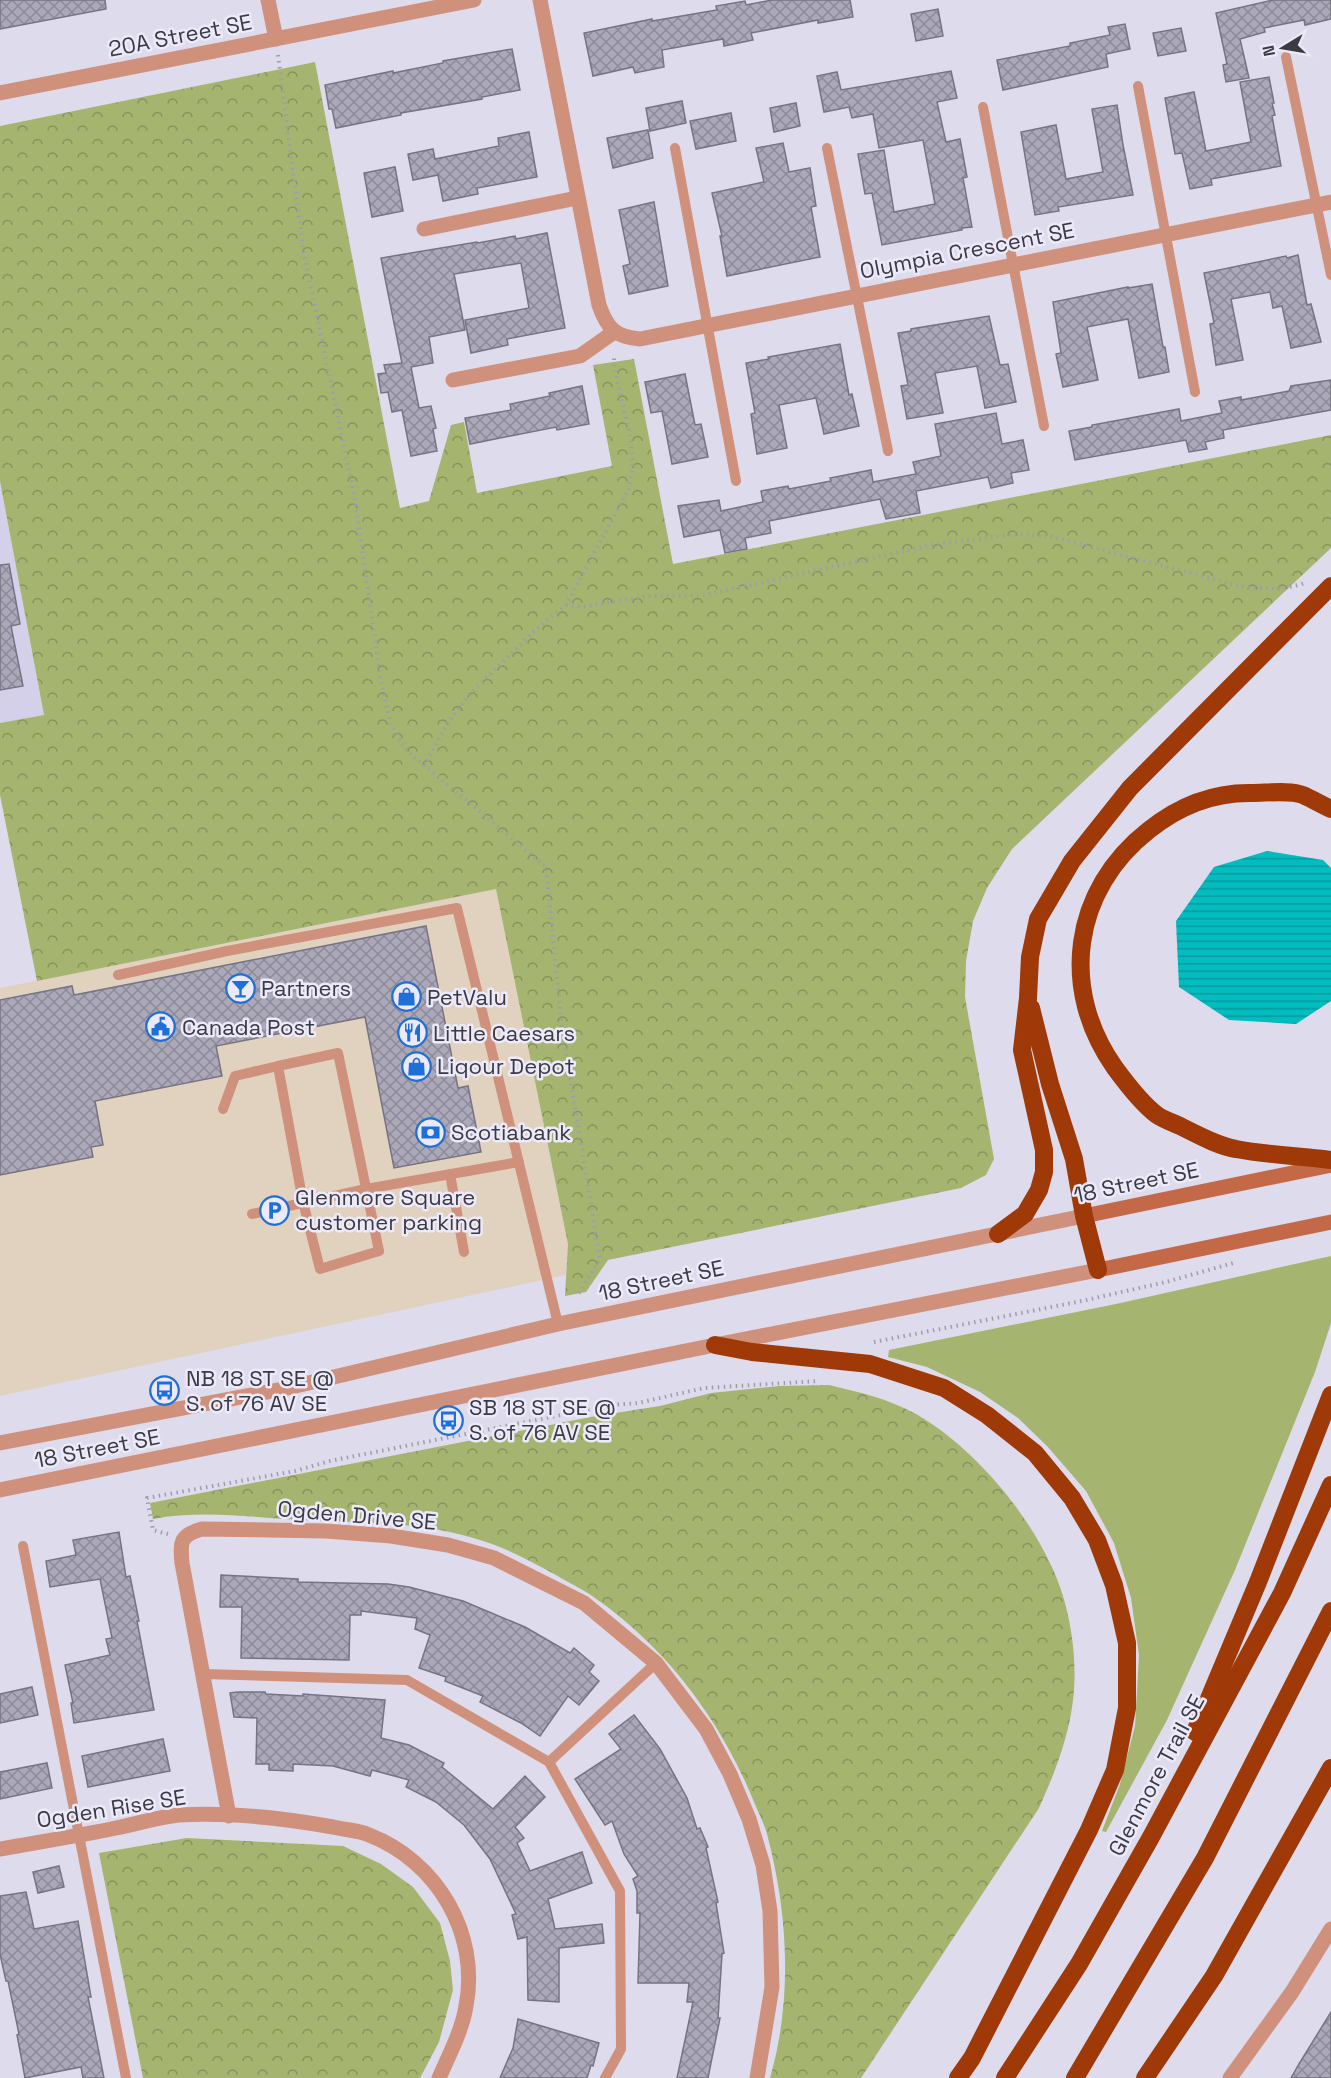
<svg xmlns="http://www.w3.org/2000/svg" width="1331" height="2078" viewBox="0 0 1331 2078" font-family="'Space Grotesk',sans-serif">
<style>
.commercial{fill:#e1d2bf}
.built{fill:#d4d0e9}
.green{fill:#a5b46f}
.park{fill:url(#park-crowns)}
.water{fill:url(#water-rules)}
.building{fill:url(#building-cross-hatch);stroke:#767383;stroke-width:1.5}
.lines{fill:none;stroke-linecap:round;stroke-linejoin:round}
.path{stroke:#9f9dab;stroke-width:4;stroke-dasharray:1.5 4.5;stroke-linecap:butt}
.service{stroke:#cf917b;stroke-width:10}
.minor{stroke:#cf917b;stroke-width:15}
.tertiary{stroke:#cf917b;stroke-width:15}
.secondary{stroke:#c36948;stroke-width:15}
.motorway{stroke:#9f3907;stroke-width:18}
.labels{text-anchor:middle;stroke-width:5;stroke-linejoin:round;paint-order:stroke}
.street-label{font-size:22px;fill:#3b3a41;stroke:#ebe9fa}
.poi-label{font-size:22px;fill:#3b3a41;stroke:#ebe9fa;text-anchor:start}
</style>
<defs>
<pattern id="park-crowns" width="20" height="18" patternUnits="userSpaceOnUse" patternTransform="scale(1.5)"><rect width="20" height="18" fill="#a5b46f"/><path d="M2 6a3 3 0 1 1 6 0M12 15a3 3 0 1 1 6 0" fill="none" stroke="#88935d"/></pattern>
<pattern id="water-rules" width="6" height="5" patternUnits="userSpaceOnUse" patternTransform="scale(1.5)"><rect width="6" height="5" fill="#03bcbf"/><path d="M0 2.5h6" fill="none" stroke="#069a9d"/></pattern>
<pattern id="building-cross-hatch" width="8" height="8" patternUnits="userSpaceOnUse" patternTransform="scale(1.5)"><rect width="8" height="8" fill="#aba8b9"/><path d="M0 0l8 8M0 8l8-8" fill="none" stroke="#8c8a98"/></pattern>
</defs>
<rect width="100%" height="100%" fill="#dedbed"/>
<path class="commercial" d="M496,889l72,355 -2,31 -566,121v-408z"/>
<path class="built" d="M0,481l44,234 -44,8z"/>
<path class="green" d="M1331,1256v67l-16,49 -80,198 -68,150 -61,112 -4,-1 18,-47 15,-58 4,-71 -8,-57 -17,-55 -28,-52 -39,-45 -29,-28 -38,-26 -53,-25 -39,-10 1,-7 227,-46z"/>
<g class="park">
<path d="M315,62l85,446 29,-7 22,-76 13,-3 13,71 135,-27 -19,-101 41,-6 39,205 658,-129v113l-319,301 -25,39 -14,33 -7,40 -1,36 29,162 -8,16 -25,13 -353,72 -22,32 -21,4 3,-52 -72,-355 -459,92 -37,-186v-72l44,-8 -44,-234v-355z"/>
<path d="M829,1385c30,7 60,14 87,29 54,31 106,91 133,147 19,37 28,87 25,129 -3,42 -18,80 -35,118l-178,270h-91c23,-79 18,-165 -3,-244 -3,-11 -9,-22 -13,-32 -32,-80 -88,-155 -159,-204 -12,-9 -26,-15 -39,-23 -24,-13 -47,-26 -73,-34 -59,-20 -123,-18 -184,-21 -48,-3 -99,-10 -146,-1l-3,-16 446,-87 64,-10 51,-13 68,-7z"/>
<path d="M187,1838l156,8 38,18 32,23 27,36 10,38 3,29 -14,52 -19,36h-277l-44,-225z"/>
</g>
<path class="water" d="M1267,851l56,9 8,8v133l-35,23 -67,-4 -50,-33 -3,-66 38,-54z"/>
<g class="building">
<path d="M0,0h105l1,9 -106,20z"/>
<path d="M772,0h78l3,17 -35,6v-3l-67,13 2,7 -29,6 -1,-7 -61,11 2,17 -29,6 -2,-6 -40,9 -9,-43 68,-14v2l65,-11 -1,-4 29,-5 1,4z"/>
<path d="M1273,0h58v19l-26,6 -1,-5 -40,8 1,4 -25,7 9,39 -23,4 -3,-17 4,-1 -11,-51z"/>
<path d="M938,9l5,27 -27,5 -5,-27z"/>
<path d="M1125,24l5,25 -24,5 2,13 -105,23 -6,-30 73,-14v-3l40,-8 -2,-8z"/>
<path d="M1181,28l5,23 -28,5 -5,-23z"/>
<path d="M512,49l8,41 -38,7v2l-81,14v2l-65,13 -4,-19h-3l-4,-24 68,-14v2l50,-10v-2z"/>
<path d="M951,71l6,27 -20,4 9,40 14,-3 7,38 -4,1 9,49 -10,1v2l-80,15 -10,-52 -7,1 -7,-40 26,-4 10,62 41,-8 -12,-64 -44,8 -6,-34 -21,4 -3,-11 -25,5 -7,-36 20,-4 4,18z"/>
<path d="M1269,77l5,26h-2l3,12 -3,1 9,50 -70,13 1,6 -22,4 -8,-36 -7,1 -10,-56 29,-6 12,59 45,-9 -11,-60z"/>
<path d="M682,101l4,22 -36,8 -4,-23z"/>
<path d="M796,103l4,23 -26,6 -4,-24z"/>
<path d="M1117,105l6,40 10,50 -75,12 1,4 -24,4 -14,-83 35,-7 10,54 37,-7 -11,-63z"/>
<path d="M731,113l5,28 -40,8 -6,-28z"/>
<path d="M648,130l5,28 -40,10 -6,-30z"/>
<path d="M529,132l8,45 -60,11 1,6 -35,7 -5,-26 -25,5 -5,-26 25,-5 2,10 64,-13 -1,-8z"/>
<path d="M783,143l6,29 21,-4 6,38 -5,1 9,50 -93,19 -7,-40h2l-10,-43 52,-11 -8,-34z"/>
<path d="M395,167l8,44 -31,6 -8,-44z"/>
<path d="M654,202l14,84 -39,8 -6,-28 7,-2 -11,-54z"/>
<path d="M547,233l18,95 -58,11 1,6 -37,8 -6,-33 64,-12 -8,-45 -67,11 11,56 -36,7 4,26 -22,4 8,41 12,-2 5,22 -3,1 4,22 -26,5 -9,-46 -10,2 -4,-20 -7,1 -3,-19 8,-1 -2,-8 18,-2 -21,-105 96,-16 1,1 37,-7 1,3z"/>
<path d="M1298,255l9,50 4,-1 10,38 -30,6 -9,-42 -9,2 -3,-16 -39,7 12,61 -27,5 -6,-41 4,-1 -10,-50 82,-17 1,2z"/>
<path d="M1152,284l11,63h2l4,25 -30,6 -11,-59 -41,8 11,53 -35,7 -7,-33 5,-1 -8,-51 75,-15v1z"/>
<path d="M989,316l11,49 8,-1 8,38 -31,6 -8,-42 -42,7 8,40 -36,6 -6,-33 7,-1 -10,-52 13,-2v-2z"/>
<path d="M840,344l9,51 3,-1 7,32 -35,8 -8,-36 -37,7 8,43 -30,6 -6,-40 4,-1 -9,-50 23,-4 -1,-2z"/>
<path d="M685,374l10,51 6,-1 7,33 -36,7 -10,-53 -11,2 -6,-31z"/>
<path d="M1331,380v30l-108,20 1,8 -19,4 2,7 -18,3 -3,-12 -111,20 -6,-29 23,-4v-2l87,-16 2,12 41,-8 -3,-12 22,-4v3l48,-9 2,-5z"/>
<path d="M582,386l7,38 -32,6 -1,-3 -86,17 -5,-26 46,-8 -1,-6 40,-8 -1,-3z"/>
<path d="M996,413l6,31 21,-4 6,30 -18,3 2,10 -22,5 -3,-11 -72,14 4,22 -34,6 -6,-20 -111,22 2,12 -26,5 2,11 -22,4 -5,-23 -36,7 -6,-31 41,-6 2,11 42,-9 -2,-11 27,-5 1,3 42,-8 -1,-3 41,-8 2,12 43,-8 -3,-12 28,-6 -6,-32z"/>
<path d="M9,564l11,60 -9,2 12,60 -23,4v-125z"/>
<path d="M426,926l32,162 10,-2 13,66 -87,16 -29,-151 -149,29 6,30 -127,25 8,44 -12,2 2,10 -93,18v-175l72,-14 2,9z"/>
<path d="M119,1532l7,45 4,-1 9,45h-2l17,89 -80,13 -3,-20h2l-8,-38 45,-10 -4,-16 6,-1 -12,-59 -50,8 -4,-26 30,-6 -3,-15z"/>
<path d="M221,1575l77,4v3l90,2 21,3 54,14 62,26 45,26 4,-5 20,17 -5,7 10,9 -20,24 -11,-9 -28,40 -19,-13 -41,-21 3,-6 -38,-15 1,-4 -27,-9 11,-33 -15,-6 2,-11 -56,-7v4h-11l-1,45 -108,-2 1,-51h-22z"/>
<path d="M32,1687l6,28 -38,8v-29z"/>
<path d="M238,1692h27l1,2 37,2v-2l82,6 -4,38 28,7 35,18 -2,4 51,42 32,-33 20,21 -30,30 9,11 -7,5 13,28 52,-19 10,31 -44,16 7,30 47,-5 2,19 -45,5v54l-31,-2 -1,-63 -9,2 -6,-24 4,-1 -26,-55 -26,-34 -28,-23 -30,-15 3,-7 -37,-10 -2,6 -37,-10 -40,-2v7l-24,-1v-6h-13l1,-46 -23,-1 -4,-24z"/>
<path d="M634,1715l26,34 27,49 10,31 3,-1 8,19 -2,1 12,54 -2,1 8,50 -2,1 -4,64h2l-12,60h-31l16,-76h-6l2,-19h-51l2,-70h-3v-22l-4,-12 5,-3 -14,-22 -12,-33 -7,4 -30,-46 46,-30 -12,-15z"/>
<path d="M163,1739l7,32 -82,16 -6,-31z"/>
<path d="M47,1763l5,25 -52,11v-27z"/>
<path d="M59,1866l5,21 -26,6 -5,-21z"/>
<path d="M26,1892l8,37 44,-8 13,76h-3l16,81h-21l-2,-11 -56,11 -8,-43 2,-1 -11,-53h-2l-6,-27v-58z"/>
<path d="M1331,2012v66h-40l8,-14z"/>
<path d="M518,2019l81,24 -6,23 -2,-1 -4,13h-87l13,-30z"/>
</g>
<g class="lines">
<g class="path">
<path d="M278,55l25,194 52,250 26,182 10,44 11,19 11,12 133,111 16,161 38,231 -23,37"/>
<path d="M566,605l16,2 65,-11 58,-1 231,-51 84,-10 30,2 189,50c22,4 44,4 66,-3"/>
<path d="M424,766l23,-41 21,-29 68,-67 30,-24 63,-116 4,-26 -4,-32 -15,-65v-11"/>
<path d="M874,1342l203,-40 89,-20 67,-19"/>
<path d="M168,1534l-15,-4 -6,-32 148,-27 35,-10 281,-56 27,-2 66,-15 114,-7"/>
</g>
<g class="service">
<path d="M1286,57l45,218"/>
<path d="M1138,86l57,306"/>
<path d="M983,107l61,319"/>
<path d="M675,148l61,333"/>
<path d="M827,148l61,303"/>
<path d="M118,975l109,-24 230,-43 101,416"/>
<path d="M223,1109l12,-33 43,-10 25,136 17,67 59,-18 -41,-198 -60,13"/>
<path d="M450,1174l14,78"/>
<path d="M252,1214l114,-25 153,-27"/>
<path d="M23,1546l103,532"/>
<path d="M203,1674l204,6 142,82 71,129 1,158 -16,29"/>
<path d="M549,1762l107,-99"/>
</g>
<g class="minor">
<path d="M268,0l8,39"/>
<path d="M540,0l59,305c8,23 16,32 41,34l691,-137"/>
<path d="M0,93l474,-93"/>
<path d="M424,229l153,-31"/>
<path d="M453,380l127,-24 34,-24"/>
<path d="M229,1816l-47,-253c-2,-21 -2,-28 20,-34l124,2 65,5 57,9 46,13 90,45 72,60 50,66 24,45 19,45 14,46 7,46 2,76 -15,91"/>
<path d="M0,1849c39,-7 78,-13 116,-21 21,-4 42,-11 63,-13 51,-3 104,3 154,12 12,3 25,3 36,8 68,26 111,99 97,171 -4,25 -17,49 -27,72"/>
<path d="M1230,2078l62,-86 39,-63"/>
</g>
<g class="tertiary">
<path d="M0,1443l283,-54 275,-65 526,-108"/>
<path d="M0,1490l715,-145 383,-75"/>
</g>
<g class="secondary">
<path d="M1084,1216l247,-51"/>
<path d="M1098,1270l233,-48"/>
</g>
<g class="motorway">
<path d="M1331,809c-9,-4 -19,-10 -28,-14 -12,-5 -37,-2 -50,-2 -39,-1 -74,13 -104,37 -77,60 -90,159 -34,238 11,15 27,36 42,47 7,5 17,8 25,12 16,8 36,19 54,22 31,6 64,7 95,11"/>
<path d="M1031,1008l19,76 24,75 10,57 14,54"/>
<path d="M998,1234l27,-20 14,-24 5,-18v-22l-22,-100 6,-52 2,-41 8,-38 34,-58 58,-73 201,-202"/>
<path d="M715,1345l37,7 118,12 74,24 43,27 48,38 37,45 25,42 17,45 13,58v65l-12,62 -26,60 -117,228 -14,20"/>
<path d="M1195,1732l63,-150 73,-187"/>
<path d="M1005,2078l74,-114 72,-127 131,-244 49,-108"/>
<path d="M1075,2078l130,-220 126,-247"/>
<path d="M1145,2078l69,-102 117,-208"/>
</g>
</g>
<defs>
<symbol id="bar-ring" viewBox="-11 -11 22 22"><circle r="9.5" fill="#ebe9fa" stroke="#1f6fd9" stroke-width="1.5"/><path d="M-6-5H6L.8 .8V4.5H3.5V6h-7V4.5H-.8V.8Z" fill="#1f6fd9"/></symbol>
<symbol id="shop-ring" viewBox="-11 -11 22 22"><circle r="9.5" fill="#ebe9fa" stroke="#1f6fd9" stroke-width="1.5"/><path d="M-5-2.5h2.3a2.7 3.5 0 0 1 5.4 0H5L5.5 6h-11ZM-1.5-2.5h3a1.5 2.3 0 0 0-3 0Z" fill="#1f6fd9"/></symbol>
<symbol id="civic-ring" viewBox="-11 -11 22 22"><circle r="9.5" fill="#ebe9fa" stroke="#1f6fd9" stroke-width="1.5"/><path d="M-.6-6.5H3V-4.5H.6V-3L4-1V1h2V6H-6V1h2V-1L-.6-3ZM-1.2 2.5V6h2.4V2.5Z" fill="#1f6fd9"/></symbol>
<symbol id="restaurant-ring" viewBox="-11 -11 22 22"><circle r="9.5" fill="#ebe9fa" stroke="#1f6fd9" stroke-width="1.5"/><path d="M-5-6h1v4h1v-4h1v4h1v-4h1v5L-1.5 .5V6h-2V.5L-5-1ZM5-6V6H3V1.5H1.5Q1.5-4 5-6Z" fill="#1f6fd9"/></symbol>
<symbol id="bank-ring" viewBox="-11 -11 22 22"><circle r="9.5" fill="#ebe9fa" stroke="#1f6fd9" stroke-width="1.5"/><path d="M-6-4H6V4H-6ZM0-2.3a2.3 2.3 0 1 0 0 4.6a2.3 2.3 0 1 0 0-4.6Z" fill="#1f6fd9"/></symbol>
<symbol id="parking-ring" viewBox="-11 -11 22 22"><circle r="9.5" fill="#ebe9fa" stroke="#1f6fd9" stroke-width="1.5"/><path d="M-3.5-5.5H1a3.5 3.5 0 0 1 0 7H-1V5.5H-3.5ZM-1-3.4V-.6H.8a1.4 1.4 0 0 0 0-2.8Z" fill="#1f6fd9"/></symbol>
<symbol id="bus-ring" viewBox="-11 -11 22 22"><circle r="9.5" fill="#ebe9fa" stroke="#1f6fd9" stroke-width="1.5"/><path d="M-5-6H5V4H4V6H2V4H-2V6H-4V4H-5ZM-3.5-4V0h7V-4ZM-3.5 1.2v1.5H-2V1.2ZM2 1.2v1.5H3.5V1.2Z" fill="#1f6fd9"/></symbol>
</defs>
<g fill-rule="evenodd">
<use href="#bar-ring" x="224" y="972" width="33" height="33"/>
<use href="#shop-ring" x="390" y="980" width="33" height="33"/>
<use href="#civic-ring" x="144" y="1010" width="33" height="33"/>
<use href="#restaurant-ring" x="396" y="1016" width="33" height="33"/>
<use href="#shop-ring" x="400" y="1050" width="33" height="33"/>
<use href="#bank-ring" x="414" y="1116" width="33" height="33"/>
<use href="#parking-ring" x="258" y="1194" width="33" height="33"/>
<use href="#bus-ring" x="148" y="1374" width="33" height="33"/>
<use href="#bus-ring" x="432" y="1404" width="33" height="33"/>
</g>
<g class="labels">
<g class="street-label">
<text transform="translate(180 35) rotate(-11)" y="8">20A Street SE</text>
<text transform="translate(967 250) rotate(-11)" y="8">Olympia Crescent SE</text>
<text transform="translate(1136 1182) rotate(-12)" y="8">18 Street SE</text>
<text transform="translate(661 1280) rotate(-12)" y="8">18 Street SE</text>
<text transform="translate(97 1448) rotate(-11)" y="8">18 Street SE</text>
<text transform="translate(357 1515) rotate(5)" y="8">Ogden Drive SE</text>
<text transform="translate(1156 1775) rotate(-62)" y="8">Glenmore Trail SE</text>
<text transform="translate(111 1808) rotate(-9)" y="8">Ogden Rise SE</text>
</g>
<g class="poi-label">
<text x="261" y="996">Partners</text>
<text x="427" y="1005">PetValu</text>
<text x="182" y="1035">Canada Post</text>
<text x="433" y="1041">Little Caesars</text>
<text x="437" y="1074">Liqour Depot</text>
<text x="451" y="1140">Scotiabank</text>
<text x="295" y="1205">Glenmore Square<tspan x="295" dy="25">customer parking</tspan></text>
<text x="186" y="1386">NB 18 ST SE @<tspan x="186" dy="25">S. of 76 AV SE</tspan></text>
<text x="469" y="1415">SB 18 ST SE @<tspan x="469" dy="25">S. of 76 AV SE</tspan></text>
</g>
</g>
<g transform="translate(1283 48) rotate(259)" stroke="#ebe9fa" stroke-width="4.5" paint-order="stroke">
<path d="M0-4.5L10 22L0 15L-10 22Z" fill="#3b3a41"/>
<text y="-9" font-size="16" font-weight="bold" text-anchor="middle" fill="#3b3a41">N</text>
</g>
</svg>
